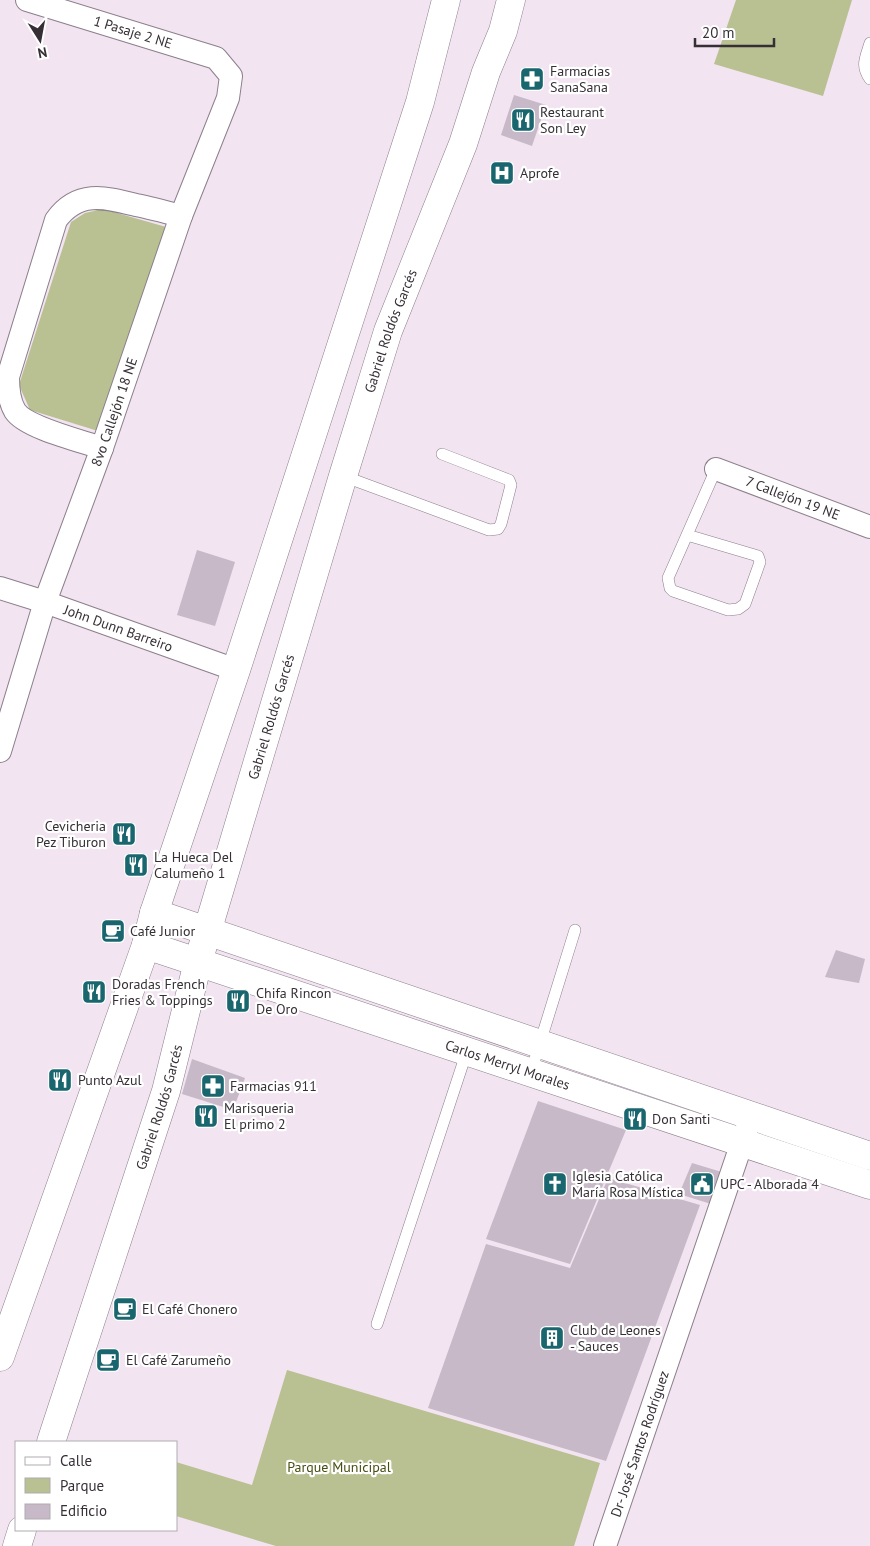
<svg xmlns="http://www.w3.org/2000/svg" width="870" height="1546" viewBox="0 0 870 1546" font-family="'PT Sans',sans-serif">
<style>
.green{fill:#b9c091}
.building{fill:#c7b9c7}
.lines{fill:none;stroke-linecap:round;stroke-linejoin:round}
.service-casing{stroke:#8b7f8b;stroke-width:12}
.minor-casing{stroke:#8b7f8b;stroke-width:24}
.tertiary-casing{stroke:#8b7f8b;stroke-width:29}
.secondary-casing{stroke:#8b7f8b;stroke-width:29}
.service{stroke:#fff;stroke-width:11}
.minor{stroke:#fff;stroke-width:22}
.tertiary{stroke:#fff;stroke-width:28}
.secondary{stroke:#fff;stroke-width:28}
.labels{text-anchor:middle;stroke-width:4.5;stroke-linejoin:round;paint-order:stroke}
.street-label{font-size:14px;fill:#363036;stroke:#fff}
.poi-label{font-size:14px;fill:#363036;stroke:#fff;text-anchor:start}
.park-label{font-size:14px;fill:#494e12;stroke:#fff}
</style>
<rect width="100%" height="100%" fill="#f2e4f1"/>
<g class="green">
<path d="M736,0h116l-29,96 -109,-32z"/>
<path d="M103,209l63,18 -68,204 -68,-21 -11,-25 52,-163 14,-9z"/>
<path d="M287,1370l313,93 -26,83h-298l-100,-30v-54l76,23z"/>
</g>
<g class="building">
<path d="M514,95l32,10 -14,41 -31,-11z"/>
<path d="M197,550l38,12 -20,64 -38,-11z"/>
<path d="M836,950l29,9 -6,24 -34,-6z"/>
<path d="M192,1059l53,19 -12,32 -51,-16z"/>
<path d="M538,1101l88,29 -56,134 -84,-25z"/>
<path d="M692,1163l33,10 -14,31 -32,-10z"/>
<path d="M608,1178l92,27 -94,256 -178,-53 58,-164 84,24z"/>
</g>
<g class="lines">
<defs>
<g id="service">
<path d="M870,43c-4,14 -10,22 0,36"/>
<path d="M343,476l146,54 9,-1 3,-5 10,-39 -2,-5 -67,-26"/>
<path d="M687,535l71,21 2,6 -15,42 -7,5 -10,1 -55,-19 -3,-3 -2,-10 48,-109"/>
<path d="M531,1072l44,-142"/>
<path d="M377,1324l90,-273"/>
</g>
<g id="minor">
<path d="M102,448c-20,-7 -76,-20 -87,-37 -6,-10 -7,-22 -7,-34l48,-157c22,-30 48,-23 80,-15 15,3 30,7 45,11"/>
<path id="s1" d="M716,469l154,58"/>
<path id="s2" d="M0,588l45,14 191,68"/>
<path id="s3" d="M0,751l45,-149 57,-154 79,-232 47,-118 3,-22 -15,-18 -189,-58"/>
<path id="s4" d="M605,1546l146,-430"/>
</g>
<g id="tertiary">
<path d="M154,913l716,243"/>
<path id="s5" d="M146,945l724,240"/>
</g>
<g id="secondary">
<path d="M0,1357l146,-412 8,-32 82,-243 184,-568 26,-102"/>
<path id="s6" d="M51,1442l115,-351 32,-129 145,-486 45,-145 75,-187 23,-72 17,-41 8,-31"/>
<path d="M17,1546l5,-16"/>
</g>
</defs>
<use href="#service" class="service-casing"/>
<use href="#minor" class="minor-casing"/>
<use href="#tertiary" class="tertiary-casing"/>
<use href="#secondary" class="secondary-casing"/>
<use href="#service" class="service"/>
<use href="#minor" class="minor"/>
<use href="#tertiary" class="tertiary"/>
<use href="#secondary" class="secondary"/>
</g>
<defs>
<symbol id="pharmacy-square" viewBox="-11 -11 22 22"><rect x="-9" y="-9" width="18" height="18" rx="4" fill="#1a666f" stroke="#fff"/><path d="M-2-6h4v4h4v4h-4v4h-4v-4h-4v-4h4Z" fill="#fff"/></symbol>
<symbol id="restaurant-square" viewBox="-11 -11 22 22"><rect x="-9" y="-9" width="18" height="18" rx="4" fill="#1a666f" stroke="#fff"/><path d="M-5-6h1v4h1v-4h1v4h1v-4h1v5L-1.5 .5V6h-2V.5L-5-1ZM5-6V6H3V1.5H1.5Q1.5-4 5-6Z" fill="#fff"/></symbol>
<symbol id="hospital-square" viewBox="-11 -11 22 22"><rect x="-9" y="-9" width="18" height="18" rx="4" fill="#1a666f" stroke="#fff"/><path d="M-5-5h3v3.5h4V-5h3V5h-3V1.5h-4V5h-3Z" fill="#fff"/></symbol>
<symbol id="cafe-square" viewBox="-11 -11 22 22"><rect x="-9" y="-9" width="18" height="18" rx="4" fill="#1a666f" stroke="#fff"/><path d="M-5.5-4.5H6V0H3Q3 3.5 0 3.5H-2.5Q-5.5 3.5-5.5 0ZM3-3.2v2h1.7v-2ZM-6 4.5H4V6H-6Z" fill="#fff"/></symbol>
<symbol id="church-square" viewBox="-11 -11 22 22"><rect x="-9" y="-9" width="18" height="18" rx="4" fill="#1a666f" stroke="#fff"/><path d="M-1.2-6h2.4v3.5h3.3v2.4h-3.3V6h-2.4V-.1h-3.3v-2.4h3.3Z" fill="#fff"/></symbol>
<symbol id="civic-square" viewBox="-11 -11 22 22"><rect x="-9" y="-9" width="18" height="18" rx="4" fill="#1a666f" stroke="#fff"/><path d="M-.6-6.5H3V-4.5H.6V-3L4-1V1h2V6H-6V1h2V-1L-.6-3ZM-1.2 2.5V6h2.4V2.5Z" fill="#fff"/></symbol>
<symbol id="building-square" viewBox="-11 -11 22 22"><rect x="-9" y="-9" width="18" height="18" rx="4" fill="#1a666f" stroke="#fff"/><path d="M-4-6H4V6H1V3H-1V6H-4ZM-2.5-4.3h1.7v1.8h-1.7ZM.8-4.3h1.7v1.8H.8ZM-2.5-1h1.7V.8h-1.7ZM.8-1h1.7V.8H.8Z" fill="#fff"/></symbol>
</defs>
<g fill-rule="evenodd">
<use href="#pharmacy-square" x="518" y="65" width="28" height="28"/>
<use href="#restaurant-square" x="509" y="106" width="28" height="28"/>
<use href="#hospital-square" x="488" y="159" width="28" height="28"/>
<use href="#restaurant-square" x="110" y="820" width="28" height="28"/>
<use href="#restaurant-square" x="122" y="851" width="28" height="28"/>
<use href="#cafe-square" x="99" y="917" width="28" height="28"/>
<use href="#restaurant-square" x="80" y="978" width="28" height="28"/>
<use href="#restaurant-square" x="224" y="987" width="28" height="28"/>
<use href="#restaurant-square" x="46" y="1066" width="28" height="28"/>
<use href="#pharmacy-square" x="199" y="1072" width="28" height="28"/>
<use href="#restaurant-square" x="192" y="1102" width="28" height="28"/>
<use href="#restaurant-square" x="621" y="1105" width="28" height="28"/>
<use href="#church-square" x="541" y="1170" width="28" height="28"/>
<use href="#civic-square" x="688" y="1170" width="28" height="28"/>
<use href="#cafe-square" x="111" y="1295" width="28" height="28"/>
<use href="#building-square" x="538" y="1324" width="28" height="28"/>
<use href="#cafe-square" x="94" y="1346" width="28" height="28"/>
</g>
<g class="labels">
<g class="street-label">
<text transform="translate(133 32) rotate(17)" y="5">1 Pasaje 2 NE</text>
<text dy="5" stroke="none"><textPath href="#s6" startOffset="1162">Gabriel Roldós Garcés</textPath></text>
<text dy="5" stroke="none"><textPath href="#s3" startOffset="358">8vo Callejón 18 NE</textPath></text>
<text dy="5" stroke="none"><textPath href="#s1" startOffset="82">7 Callejón 19 NE</textPath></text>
<text dy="5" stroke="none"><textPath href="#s2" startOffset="125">John Dunn Barreiro</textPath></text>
<text dy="5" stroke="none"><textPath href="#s6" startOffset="758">Gabriel Roldós Garcés</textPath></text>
<text dy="5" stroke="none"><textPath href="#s5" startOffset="381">Carlos Merryl Morales</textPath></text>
<text dy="5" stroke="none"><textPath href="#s6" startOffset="352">Gabriel Roldós Garcés</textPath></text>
<text dy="5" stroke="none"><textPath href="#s4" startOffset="108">Dr- José Santos Rodríguez</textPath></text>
</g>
<g class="poi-label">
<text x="550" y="76">Farmacias<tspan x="550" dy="16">SanaSana</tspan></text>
<text x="540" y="117">Restaurant<tspan x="540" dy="16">Son Ley</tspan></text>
<text x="520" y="178">Aprofe</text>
<text x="106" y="831" text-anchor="end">Cevicheria<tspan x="106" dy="16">Pez Tiburon</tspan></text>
<text x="154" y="862">La Hueca Del<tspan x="154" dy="16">Calumeño 1</tspan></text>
<text x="130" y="936">Café Junior</text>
<text x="112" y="989">Doradas French<tspan x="112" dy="16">Fries &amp; Toppings</tspan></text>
<text x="256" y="998">Chifa Rincon<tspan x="256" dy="16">De Oro</tspan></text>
<text x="78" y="1085">Punto Azul</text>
<text x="230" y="1091">Farmacias 911</text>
<text x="224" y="1113">Marisqueria<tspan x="224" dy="16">El primo 2</tspan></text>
<text x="652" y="1124">Don Santi</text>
<text x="572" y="1181">Iglesia Católica<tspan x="572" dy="16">María Rosa Mística</tspan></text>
<text x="720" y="1189">UPC - Alborada 4</text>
<text x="142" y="1314">El Café Chonero</text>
<text x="570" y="1335">Club de Leones<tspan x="570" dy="16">- Sauces</tspan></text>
<text x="126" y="1365">El Café Zarumeño</text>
</g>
<g class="park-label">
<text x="339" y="1472">Parque Municipal</text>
</g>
</g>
<rect x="15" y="1441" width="162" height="90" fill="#ffffff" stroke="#afacaf"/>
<rect x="25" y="1457" width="25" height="8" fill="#ffffff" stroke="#afacaf"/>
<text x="60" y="1466" font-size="15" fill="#363036">Calle</text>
<rect x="25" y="1478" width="25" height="15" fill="#b9c091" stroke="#afacaf"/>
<text x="60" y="1491" font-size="15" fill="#363036">Parque</text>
<rect x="25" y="1504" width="25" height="15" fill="#c7b9c7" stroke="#afacaf"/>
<text x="60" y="1516" font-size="15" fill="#363036">Edificio</text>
<g transform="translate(40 40) rotate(169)" stroke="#ffffff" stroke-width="4" paint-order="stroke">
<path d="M0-4L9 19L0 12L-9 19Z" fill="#363036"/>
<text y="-8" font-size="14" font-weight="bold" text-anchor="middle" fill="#363036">N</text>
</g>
<path d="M695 38v8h79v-8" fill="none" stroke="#363036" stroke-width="2.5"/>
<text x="702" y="38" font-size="15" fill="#363036" stroke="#ffffff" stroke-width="4" paint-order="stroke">20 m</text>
</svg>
